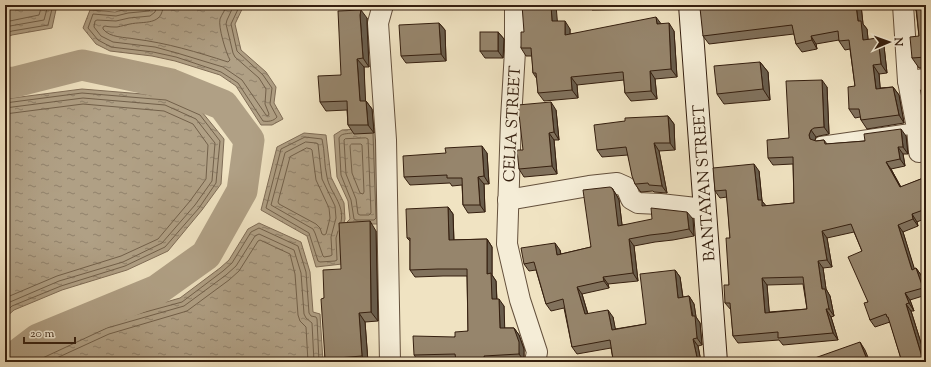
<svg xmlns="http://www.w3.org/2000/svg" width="931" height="367" viewBox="0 0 931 367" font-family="'Sorts Mill Goudy',serif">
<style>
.water{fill:url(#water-ripples);stroke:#7f6c56}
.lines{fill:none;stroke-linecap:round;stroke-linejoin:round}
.shore{stroke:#72604a;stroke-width:1}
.river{stroke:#b0a085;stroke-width:31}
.service-casing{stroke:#64503c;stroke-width:12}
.minor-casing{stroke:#64503c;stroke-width:22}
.secondary-casing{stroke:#351f0f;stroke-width:24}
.service{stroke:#f5edd7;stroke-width:10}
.minor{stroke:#f5edd7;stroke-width:20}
.secondary{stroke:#f5edd7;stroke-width:22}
.wall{fill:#81725d;stroke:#351f0f;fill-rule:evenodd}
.shaded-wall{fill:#695d4c;stroke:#351f0f}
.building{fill:#96856c;stroke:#351f0f;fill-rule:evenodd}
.labels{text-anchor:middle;stroke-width:4;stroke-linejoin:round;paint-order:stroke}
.street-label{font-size:16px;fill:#351f0f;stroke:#f5edd7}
</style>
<defs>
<pattern id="water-ripples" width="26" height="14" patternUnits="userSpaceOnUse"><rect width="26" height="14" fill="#b0a085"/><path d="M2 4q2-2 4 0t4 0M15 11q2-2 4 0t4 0" fill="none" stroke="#90826b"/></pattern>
</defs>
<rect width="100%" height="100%" fill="#f0e3c2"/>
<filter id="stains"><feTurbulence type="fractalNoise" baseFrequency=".005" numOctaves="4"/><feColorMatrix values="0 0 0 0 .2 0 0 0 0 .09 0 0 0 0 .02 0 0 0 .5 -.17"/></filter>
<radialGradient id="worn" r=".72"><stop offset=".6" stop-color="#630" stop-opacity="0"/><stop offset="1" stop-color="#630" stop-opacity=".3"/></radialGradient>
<g class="water">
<path d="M5,5h52l-5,23 -40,7 -7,3z"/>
<path d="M157,5h87l-9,19 6,26 25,22 10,15 -2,16 9,16 -11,6h-11l-25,-39 -16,-11 -45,-14 -23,-5 -42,-5 -14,-7 -13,-16 7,-18 25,2 12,-3 28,-3z"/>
<path d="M82,89l85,7 35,16 22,27 -3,45 -19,26 -34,41 -41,19 -65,20 -48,20 -9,8v-219z"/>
<path d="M377,128l3,96h-35l5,-5 -2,-18 -11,-24 -3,-42 8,-5z"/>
<path d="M304,133l22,2 5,42 13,26 1,16 -5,19 2,26 -26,3 -9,-31 -46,-26 16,-63z"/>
<path d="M259,223l42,19 9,30 3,40 7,2 3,48h-303l10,-8 74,-34 76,-22 40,-30 9,-8 19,-31z"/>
</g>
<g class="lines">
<g class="shore">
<path d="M152,5l-1,4 -2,2 -21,2 -12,3 -23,-2 -5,14 10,12 13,7 42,5 23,5 45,15 17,11 25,38c5,1 11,0 14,-4l-7,-13 2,-16 -9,-13 -24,-22 -2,-2 -6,-27 9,-19"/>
<path d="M157,5l-2,7 -5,4 -21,2 -13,3 -19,-1 -2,1 -1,6 7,9 12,6 42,5 22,6 46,14 19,13 24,35 2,1 1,-2 -4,-10 1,-15 -7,-11 -24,-21 -2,-4 -7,-29 1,-4 7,-15"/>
<path d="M163,5c0,21 -19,16 -33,19 -5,1 -8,2 -13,3 -4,0 -8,0 -12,-1l-2,1v2c7,9 22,8 32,10 32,4 62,13 93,23l2,-2c-4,-7 -12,-33 -10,-41 2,-5 5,-9 8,-14"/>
<path d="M5,22l34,-7 3,-10"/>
<path d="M5,28l5,-2 34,-6 4,-15"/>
<path d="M5,34l7,-3 36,-6 5,-20"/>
<path d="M5,103l77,-10 84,7 34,15 20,26 -4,42 -17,25 -34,39 -40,19 -64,20 -49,20 -7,7"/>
<path d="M5,108l78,-10 82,7 31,14 19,24 -3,38 -17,24 -33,38 -39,19 -64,19 -49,21 -5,4"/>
<path d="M5,114l78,-10 81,7 29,13 15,21 -2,34 -16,22 -32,38 -37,17 -64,20 -52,22"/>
<path d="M352,133c-5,1 -11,0 -13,5l2,37 10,25 3,19 2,1h18l2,-2 -3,-84"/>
<path d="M366,138l2,1 3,74 -2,2h-9l-2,-1 -2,-15 -10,-25 -2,-34 1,-1z"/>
<path d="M306,142l10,1 2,1 4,35 13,27 1,12 -5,19 1,18 -2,1 -6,1 -1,-1 -8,-23 -2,-4 -42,-24 14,-52z"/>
<path d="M352,144h9l1,1 2,47 -1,2 -3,-1 -8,-20 -2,-27z"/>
<path d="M307,148l4,1 1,1 4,30 13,28 1,10 -4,16 -2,1 -2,-1 -2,-6 -4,-4 -37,-20 -1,-2 12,-45z"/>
<path d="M338,231l-2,7 1,22 -2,1 -15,1 -2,-1 -9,-28 -43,-25 15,-59 24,-12 17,2c3,13 2,26 5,38 3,16 18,27 14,45"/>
<path d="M26,362l6,-5 73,-34 77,-21 41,-31 9,-8 19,-31 8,-4 39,18 8,26 3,41 2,3 5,1 1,2 2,43"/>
<path d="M34,362l73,-34 77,-22 42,-31 10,-9 19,-30 4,-2 35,16 7,23 3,41 2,4 6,5 2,39"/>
<path d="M48,362l61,-28 78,-23 42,-31 10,-9 19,-30 2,-1 30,14 5,20 3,41 2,6 6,6 2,35"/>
</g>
<path class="river" d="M5,83l10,-1 67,-17 89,19 52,21 26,35 -7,51 -36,64 -49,35 -119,49 -30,23"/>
<defs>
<path id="service" d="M820,142l97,-14"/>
<g id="minor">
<path d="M383,5l-5,18 8,117 4,222"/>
<path d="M515,5v46l-4,68 -4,125 13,56 17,52 -2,10"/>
<path d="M903,5l5,76 9,47 2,24"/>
<path d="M690,7l14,-2"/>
<path d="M908,81l18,-2"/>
<path d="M508,200l81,-14 28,-3 9,4 5,12 7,4 22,1 45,5"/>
</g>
<path id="secondary" d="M690,5l26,357"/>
</defs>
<use href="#service" class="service-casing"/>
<use href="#minor" class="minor-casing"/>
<use href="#secondary" class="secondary-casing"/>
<use href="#service" class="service"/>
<use href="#minor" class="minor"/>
<use href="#secondary" class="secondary"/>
</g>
<g class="wall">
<path d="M589,5h58l1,4 -56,1z"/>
<path d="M713,5h148l2,19 4,5 1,11 10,-2 6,8 3,27 -8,1 1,14 13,-1 6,8 5,28 -37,6 -6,-9 -1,-3 -5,1 -6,-9 6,-23 -5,-37 -5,1 -6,-9v-1l-23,4 1,5 -15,3 -6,-8 -2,-10 -85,10 -6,-8z"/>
<path d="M911,5h15v63h-7l-7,-10 7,-22 -3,-26h-1z"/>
<path d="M367,18v6l2,43h-5l1,34h1l6,8 2,24 -20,1 -6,-9 -1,-15 -21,1 -6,-9 21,-27z"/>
<path d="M557,21l13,8v5l91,-10 13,7 3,46 -22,2 2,20 -26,2 -6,-8 -1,-13 -47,5 1,13 -34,3 -6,-8 -1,-14 -4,-6 -1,-17h-6l-5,-8 3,-16z"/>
<path d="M439,23l6,7 1,31 -40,2 -5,-7z"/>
<path d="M498,32l6,7 -1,19h-18l-5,-7z"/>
<path d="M760,62l8,10 2,28 -46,4 -7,-10z"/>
<path d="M827,87l2,47 -10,2 -3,1 -2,4h2l8,-1 3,4 38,-3 41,-5 2,18h-5l2,12 -14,3 10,18 25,-10v41l-9,4 1,4 -15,6 11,37 2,-1 5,7 5,15v5l-16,5 4,11h-3l15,48v3h-24l-12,-40 -15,5 -5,-7 -2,-18 -6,-51 -8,-19 -27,6 5,29 -9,1 3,21 4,7 4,20 -3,1 7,23 -55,5 -4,-5 -41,3 -5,-7 -2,-26 -6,-7 4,-18 1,-47 -3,-41 -7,1 -5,-7 44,-20 3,30 4,5 28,-3 -1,-39 -20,1 -5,-7 21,-20zM803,284l4,25 -38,3 -2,-27z"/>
<path d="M556,110l3,30h-5l3,34 -33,3 -5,-8 4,-19z"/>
<path d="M668,116l6,8 1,26 -16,1 8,42 -13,-1 -1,-1 -12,1 -1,-1 -5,-7 -7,-29 -26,2 -5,-7 28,-29z"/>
<path d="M487,153l2,31h-5l1,28 -17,1 -5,-8 -1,-20 -10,1 -2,-3 -40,2 -6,-8z"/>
<path d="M612,188l5,8 2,4 3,25 71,-6 1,17 -21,4 -18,2 -21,4 4,35 -30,3 1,4 -27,6 6,20 25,3 2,12 31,-5 29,-54 5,7 3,20 6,-1 5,8 2,13 4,6 2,22 -4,1 3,16h-86l-2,-3 -2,-11 -34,6 -5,-7 -8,-39 -13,3 -5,-7 -10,-34 -7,1 -5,-7 36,-14 1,4 30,-7z"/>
<path d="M448,207l5,7 1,26 33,-1 5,8v28l4,6 1,18 7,7v22h10l5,7 5,14v12l-19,1h-48l-1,-1 -37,1 -5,-7 54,-24 -1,-55h-24l-28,1 -5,-7v-29l-3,-3z"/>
<path d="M376,231l2,90 -13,1 3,40h-41l-2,-3 -1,-61 17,-29z"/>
</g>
<g class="shaded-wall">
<path d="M551,5h5l2,24 -6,-8z"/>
<path d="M645,5h2l1,4z"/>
<path d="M856,5h5l2,19 4,5 2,19 -6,-8 -5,-19z"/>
<path d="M361,10l6,8v6l2,43 -6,-9 -3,-43z"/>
<path d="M656,17l6,8 -5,-1z"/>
<path d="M565,21l5,8v14l-5,-8z"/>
<path d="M439,23l6,7 1,31 -5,-7z"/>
<path d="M669,23l5,8 3,46 -6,-8z"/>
<path d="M498,32l6,7 -1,19 -5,-7z"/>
<path d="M811,36l5,8 1,5 -5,-9z"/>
<path d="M878,38l6,8 3,27 -6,-9z"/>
<path d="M357,59l7,8 2,43 -6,-9z"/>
<path d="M760,62l8,10 2,28 -7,-11z"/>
<path d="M873,65l6,9 2,23 -5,-8z"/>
<path d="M650,71l5,8 2,20 -6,-8z"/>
<path d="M571,77l6,8 1,13 -6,-8z"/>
<path d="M822,80l5,7 2,47 -5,-7z"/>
<path d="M893,87l6,8 5,28 -5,-8z"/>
<path d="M366,101l6,8 2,24 -6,-8z"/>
<path d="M551,102l5,8 3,30 -5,-8z"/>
<path d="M668,116l6,8 1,26 -5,-7z"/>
<path d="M901,129l5,7 2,18 -5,-7z"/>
<path d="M811,130l5,7 -2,6 -4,-4 -1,-4z"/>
<path d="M549,133l5,7 3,34 -5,-8z"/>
<path d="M654,143l5,8 8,42 -5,-7z"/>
<path d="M482,146l5,7 2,31 -5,-8z"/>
<path d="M898,147l5,7 2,12 -5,-7z"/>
<path d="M886,162l5,7 14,26 -5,-8z"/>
<path d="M754,164l5,7 3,30 5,6v6l-9,-13z"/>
<path d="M478,177l6,7 1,28 -5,-7z"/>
<path d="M612,188l5,8 2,4 4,33 -5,-7z"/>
<path d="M448,207l5,7 1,33 -5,-7z"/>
<path d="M687,212l6,7 1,17 -5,-7z"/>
<path d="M912,214l5,8 1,4 -5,-7z"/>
<path d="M370,221l6,10 2,90 -7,-9z"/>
<path d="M898,225l5,7 14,45 -5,-7z"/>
<path d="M822,231l5,7 5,29 -5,-7z"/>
<path d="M487,239l5,8v28l4,6 1,25 -5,-7 -5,-25z"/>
<path d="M629,239l5,7 4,35 -5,-8z"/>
<path d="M555,243l5,7 2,13 -5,-8z"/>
<path d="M818,261l5,7 3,21 4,7 4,20 -5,-7 -7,-20z"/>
<path d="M916,268l5,7 5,15v2l-3,-4z"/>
<path d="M675,270l5,7 4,29 -6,-8z"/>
<path d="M603,277l5,7 1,4 -5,-7z"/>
<path d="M762,278l5,7 3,35 -5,-7z"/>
<path d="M577,287l5,7 8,28 -5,-8z"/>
<path d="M905,293l5,7 4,11 -5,-8z"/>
<path d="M689,296l5,8 2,13 4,6 2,22 -5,-7z"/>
<path d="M499,299l5,7 1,30 -5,-8z"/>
<path d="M906,304l5,7 15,48v3l-4,-5z"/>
<path d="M826,309l5,8 7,23 -5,-7z"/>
<path d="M608,310l5,7 4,20 -5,-7z"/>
<path d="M359,313l6,9 3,40h-2l-4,-6z"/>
<path d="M514,328l5,7 5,14v12l-5,-7z"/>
<path d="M693,339l5,7 3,16h-3z"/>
<path d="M860,342l5,8 5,12h-2z"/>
<path d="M484,356l5,6h-3l-2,-2z"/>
</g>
<g class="building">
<path d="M522,5h29l1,16h13v14l91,-18 1,7 12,-1 2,46 -21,2 1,20 -26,2 -2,-21h-1l-51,5 1,13 -34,3 -2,-20h-3l-2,-25h-10v-16h3z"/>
<path d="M713,5h143l2,16h3l2,19 15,-2 3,26 -8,1 3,24 17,-2 6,28 -38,5 -2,-11h-10l-1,-22 7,-1 -6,-46 -10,1 -1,-10 -27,5 1,4 -16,4 -4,-19 -89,11 -3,-28 5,-2z"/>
<path d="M916,5h10v52l-14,1 -2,-21 9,-1z"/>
<path d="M361,10l-1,5 3,43 -6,1 3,42h6l2,24h-20l-1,-24 -27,1 -2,-26 23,-1 -3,-64z"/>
<path d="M439,23l2,31 -40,2 -2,-31z"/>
<rect x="480" y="32" width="18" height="19"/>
<path d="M760,62l3,27 -46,5 -3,-28z"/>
<path d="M822,80l2,47 -10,1 -3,2 -2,5 1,4 6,2 8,-1 1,4 40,-3 -1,-7 37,-5 2,18h-5l2,12 -14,3 14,25 26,-10v32l-14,5 1,5 -15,6 14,45 4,-2 7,20 -18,5 4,10 -3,1 16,53 -16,5h-4l-14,-45h-1l-1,-3 -16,6 -6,-17 4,-1 -20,-45 14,-6 -11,-27 -29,7 5,29 -9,1 4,28h3l4,20h-3l7,24 -55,5v-6l-45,4 -3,-33h-5l-1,-18h5l-3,-47h4l-4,-48 -11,1 -2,-23 41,-4 4,36h4v6l32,-3 -1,-46 -25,1 -1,-18 22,-2 -3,-57zM803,277l4,32 -42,4 -3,-35z"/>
<path d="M551,102l3,30 -5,1 3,33 -33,3 -2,-19h6l-5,-45z"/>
<path d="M923,114h3v31z"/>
<path d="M668,116l2,27h-16l8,43 -13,-1 -1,-2 -12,1h-1l-3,-8 -6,-29 -29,3 -3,-25 31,-4v-3z"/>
<path d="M482,146l2,30 -6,1 2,28h-17l-1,-27h-15v-3l-43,2 -1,-21 43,-3 -1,-5z"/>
<path d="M610,187l2,1 2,4 4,34 34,-7 -1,-11 36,4 2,17 -21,4 -18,2 -21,4 4,34 -30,4 1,4 -27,6 8,27 23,-4 4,20 34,-6 -6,-50 35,-4 3,28 11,-2 3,20h3l2,22 -4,1 5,23h-77l-1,-4 -7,1 -3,-19 -38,7 -9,-48 -17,5 -12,-42 -10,2 -3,-16 34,-5 2,12 34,-8 -8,-57z"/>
<path d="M448,207l1,33 38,-1v35l4,-1 1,26h7l1,29h14l5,14v12l-35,2v4h-28l-1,-6 -41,1 -1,-19 42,1v-5l13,-1 -1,-62h-29l-28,1v-32h-3l-1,-29z"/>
<path d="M370,221l1,91 -12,1 3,43 -37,3 -4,-60 3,-1 -1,-28 18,-1 -2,-46z"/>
<path d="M860,342l8,20h-55l-1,-3z"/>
</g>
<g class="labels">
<g class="street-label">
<text transform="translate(511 124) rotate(-87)" y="6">CELIA STREET</text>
<text transform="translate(703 183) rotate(-94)" y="6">BANTAYAN STREET</text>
</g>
</g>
<rect width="931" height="367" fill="none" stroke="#f0e3c2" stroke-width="20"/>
<rect x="6" y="6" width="919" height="355" fill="none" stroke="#351f0f" stroke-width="2"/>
<rect x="10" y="10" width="911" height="347" fill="none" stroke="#351f0f"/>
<g transform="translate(889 42) rotate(88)" stroke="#f5edd7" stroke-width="3" paint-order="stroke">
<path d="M0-3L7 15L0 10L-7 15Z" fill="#351f0f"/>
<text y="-6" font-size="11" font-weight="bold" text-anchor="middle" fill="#351f0f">N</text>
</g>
<path d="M24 337v6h51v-6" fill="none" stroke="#351f0f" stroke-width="2"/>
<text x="30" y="337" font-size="12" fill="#351f0f" stroke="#f5edd7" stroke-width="3" paint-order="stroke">20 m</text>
<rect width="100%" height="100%" filter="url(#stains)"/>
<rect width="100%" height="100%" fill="url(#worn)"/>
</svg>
